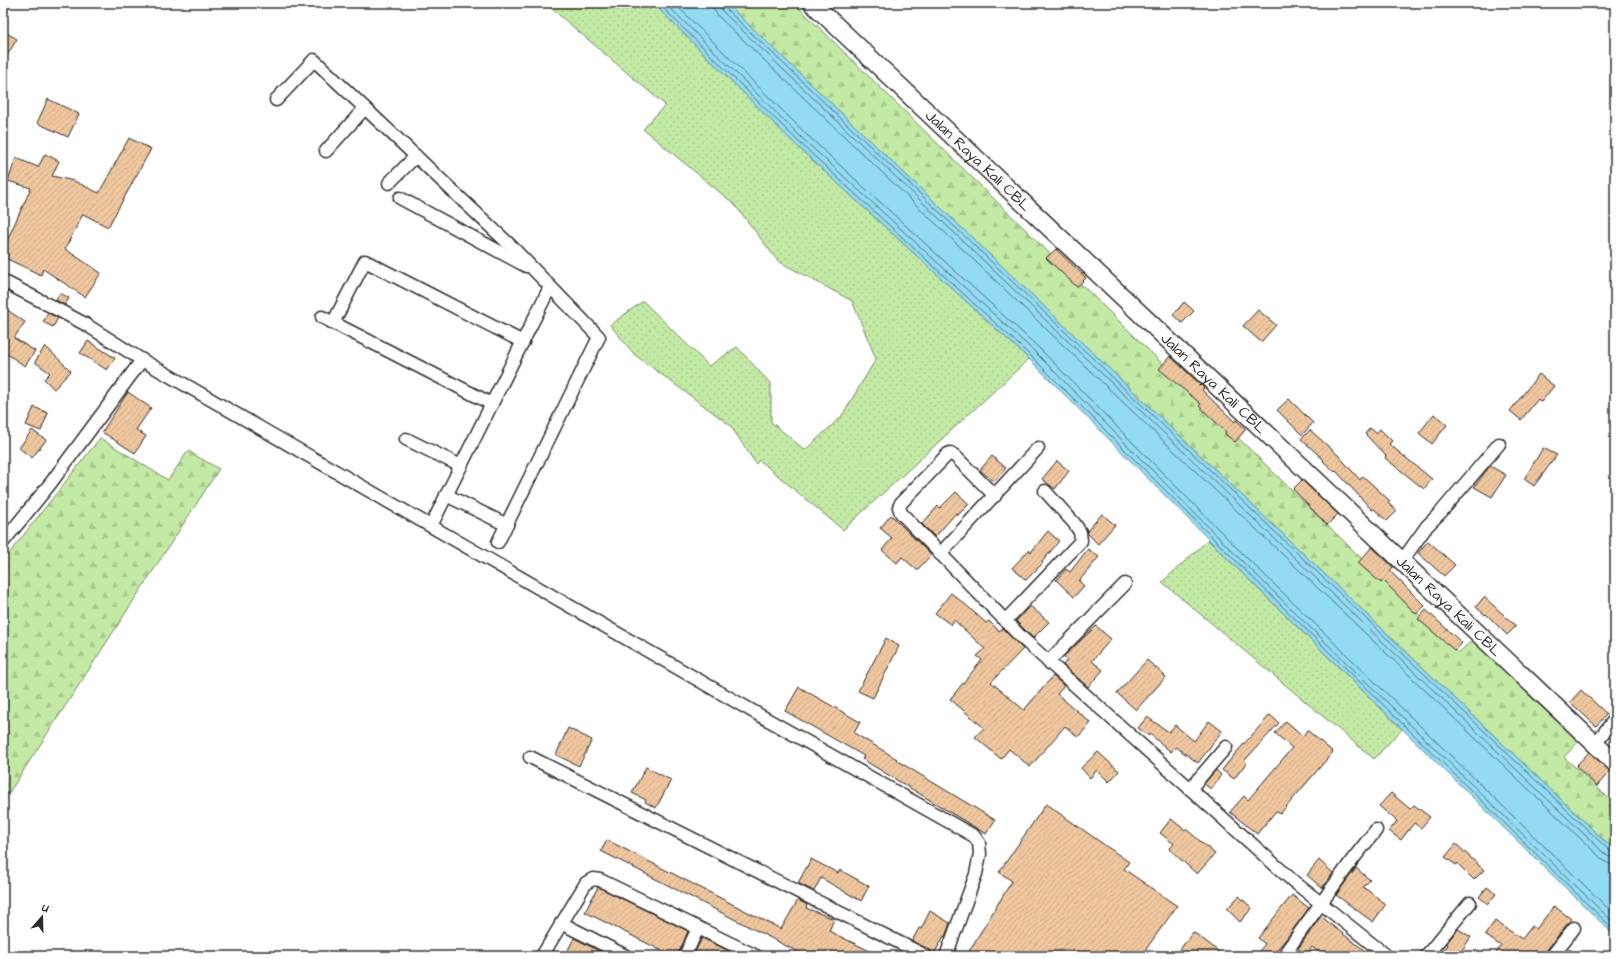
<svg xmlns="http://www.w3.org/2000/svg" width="1618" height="959" viewBox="0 0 1618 959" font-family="'Architects Daughter',sans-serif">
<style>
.grass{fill:url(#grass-dots);stroke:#778a68}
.forest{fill:url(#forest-firs);stroke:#778a68}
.water{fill:#92dbf3;stroke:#6995a3}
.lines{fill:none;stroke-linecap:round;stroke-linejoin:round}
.shore{stroke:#54717b;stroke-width:1}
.building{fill:url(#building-hatch);stroke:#2b2b2b}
.minor-casing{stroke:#2b2b2b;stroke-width:15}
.secondary-casing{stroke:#2b2b2b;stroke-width:20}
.minor{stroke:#fff;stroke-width:12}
.secondary{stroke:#fff;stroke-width:17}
.labels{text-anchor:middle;stroke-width:3;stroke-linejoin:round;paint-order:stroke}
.street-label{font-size:15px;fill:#2b2b2b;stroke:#fff}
</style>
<defs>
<pattern id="grass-dots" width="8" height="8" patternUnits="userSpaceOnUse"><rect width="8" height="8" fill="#c3eaa4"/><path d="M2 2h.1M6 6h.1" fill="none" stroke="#a8c98d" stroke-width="1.8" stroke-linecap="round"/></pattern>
<pattern id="forest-firs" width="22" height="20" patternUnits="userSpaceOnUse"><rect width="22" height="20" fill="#c3eaa4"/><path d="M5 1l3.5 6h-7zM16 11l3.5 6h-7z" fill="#a8c98d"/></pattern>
<pattern id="building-hatch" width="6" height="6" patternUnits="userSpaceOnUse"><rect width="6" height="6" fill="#f0c79f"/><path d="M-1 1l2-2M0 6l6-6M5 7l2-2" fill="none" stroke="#ceab89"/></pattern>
</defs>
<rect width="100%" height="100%" fill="#fff"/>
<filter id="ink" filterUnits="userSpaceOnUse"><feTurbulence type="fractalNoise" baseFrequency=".025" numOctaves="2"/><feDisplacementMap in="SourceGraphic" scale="8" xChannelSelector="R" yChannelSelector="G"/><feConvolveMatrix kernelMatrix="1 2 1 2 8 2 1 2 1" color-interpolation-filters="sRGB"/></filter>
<g filter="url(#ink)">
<g class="grass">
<path d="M545,3h108l144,143 232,213 -186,171 -84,-70 -3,4 -26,-39 -95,-70 -25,-30 33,-24 66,65 28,-19 34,37v38l34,28 36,-33 35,-58 -24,-58 -74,-40 -44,-57 -91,-75 22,-24z"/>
<path d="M1208,540l194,189 -28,30 -212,-177z"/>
</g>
<g class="forest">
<path d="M726,3h68l664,650 19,-17 110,97 -23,24 51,47v47z"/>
<path d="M100,438l68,42 20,-29 31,18 -216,333v-241z"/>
</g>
<path class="water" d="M653,3h73l889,848v85l-379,-369 -207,-208 -232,-213z"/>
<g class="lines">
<g class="shore">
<path d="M658,3l142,140 232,214 207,207 376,367"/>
<path d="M665,3l138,136 233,214 206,208 373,363"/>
<path d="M674,3l133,132 233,214 206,208 369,358"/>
<path d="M713,3l1,7 4,6 885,844 6,4h6"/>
<path d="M719,3l3,8 885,845 8,2"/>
<path d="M724,3l1,5 886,844 4,1"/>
</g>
</g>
<g class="building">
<path d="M3,31l14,8 -14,23z"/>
<path d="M48,99l31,15 -11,23 -31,-14z"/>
<path d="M129,138l22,11 -43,78 -25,-13 -18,35 36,24 -16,24 -42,-28 -2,6 -38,-18v-8l28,-61 -23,-7 8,-23 22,9 7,-13 14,7 -7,15 22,5 25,12z"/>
<path d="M1056,249l30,29 -9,9 -31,-29z"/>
<path d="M60,293l9,5 -4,7 -9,-5z"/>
<path d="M1184,302l10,9 -12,12 -9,-8z"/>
<path d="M3,307l22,15 -11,16 21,13 -10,15 -21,-14 -1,1z"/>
<path d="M1258,310l18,15 -15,17 -18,-16z"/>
<path d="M48,313l10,5 -5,9 -10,-5z"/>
<path d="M88,341l27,17 -8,12 -27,-17z"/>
<path d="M45,346l26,25 -17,18 -10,-10 6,-6 -15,-11z"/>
<path d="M1170,356l34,32 -2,2 33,32 1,-2 10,9 -11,13 -10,-8 1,-2 -27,-26 2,-2 -42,-35z"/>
<path d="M1539,374l15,12 -13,16 -3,-3 -17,21 -11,-9z"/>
<path d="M128,392l23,16 -15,22 10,6 -11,17 -33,-21z"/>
<path d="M1289,399l24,24 -11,12 -25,-25z"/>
<path d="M34,407l14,6 -7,18 -15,-6z"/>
<path d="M1434,414l13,11 -15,19 -13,-11z"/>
<path d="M1370,428l6,5 4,-4 12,12 -3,3 43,35 -8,10 -39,-31 1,-2 -21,-22z"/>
<path d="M32,430l14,10 -14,18 -13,-10z"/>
<path d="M1310,430l28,25 22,25 3,-4 27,25 -2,2 9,8 -10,10 -13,-12 -2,1 -36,-39 -1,1 -12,-11 1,-1 -23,-21z"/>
<path d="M1543,448l14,7 -23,31 -10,-7z"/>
<path d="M992,456l14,12 -12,14 -14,-12z"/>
<path d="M1057,461l12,10 -14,18 -13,-10z"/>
<path d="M1490,466l16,9 -14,22 -18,-10z"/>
<path d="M1302,480l36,34 -11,11 -34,-36z"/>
<path d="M956,492l13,12 -11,11 -2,-2 -21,24 -13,-13 16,-18 2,2z"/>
<path d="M1102,514l13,11 -17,19 -10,-10 -1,-3z"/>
<path d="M891,515l40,40 -14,15 -15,-13 -5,6 -15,-13 10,-12 -12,-10z"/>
<path d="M1048,531l11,10 -17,21 1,1 -17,17 -14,-12 17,-18 2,2z"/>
<path d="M1428,541l27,24 -11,11 -26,-23z"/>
<path d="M1372,547l21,20 -3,4 35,35 -9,8 -33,-34 -2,3 -23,-20z"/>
<path d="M1088,549l11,8 -20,24 5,5 -10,11 -18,-17 10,-11 4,3z"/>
<path d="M951,593l15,12 20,18 3,-2 10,10 3,-3 21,21 -32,33 33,28 29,-34 11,10 -7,8 34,29 -13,14 -13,-11 -35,41 -21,-18 -8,10 -26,-22 9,-9 -34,-29 32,-39 -5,-4 8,-7 -31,-29 -3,5 -16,-12z"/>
<path d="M1484,597l32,29 -9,9 -21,-21 -1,1 -9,-8z"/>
<path d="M1030,606l19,16 -16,16 -17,-17z"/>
<path d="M1426,610l36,33 -7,8 -37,-32z"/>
<path d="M1096,626l15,13 -19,22 11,9 -15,17 -25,-22 4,-5 -4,-3z"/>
<path d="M886,638l13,8 -26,52 -15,-7z"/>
<path d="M1147,660l19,17 -30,33 -19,-17z"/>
<path d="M799,687l61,35 -6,11 43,26 -1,1 99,60 -9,14 -124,-75 2,-3 -79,-45z"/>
<path d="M1581,690l26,24 -11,12 -26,-24z"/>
<path d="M1270,715l9,8 -34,37 2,2 -13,17 -12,-9 12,-15z"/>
<path d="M1147,717l22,15 6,-7 19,16 15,-20 13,10 -24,32 -22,-16 -5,5 -21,-18 -1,2 -11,-8z"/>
<path d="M1286,721l17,15 4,-6 26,22 -53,62 -4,-3 -19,23 -27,-22 14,-16 4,4 44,-52 -17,-15z"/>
<path d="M568,728l24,12 -13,26 -23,-11z"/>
<path d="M1098,752l21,19 -10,11 -12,-12 -7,8 -9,-10z"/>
<path d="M1589,752l21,19 -13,15 -21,-20z"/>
<path d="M646,767l25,13 -15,28 -11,-6 1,-2 -14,-7z"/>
<path d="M1216,770l5,5 -10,14 -7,-5z"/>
<path d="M1391,793l19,16 4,-4 16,12 -9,11 -7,-5 -13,17 -12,-9 8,-10 -18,-15z"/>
<path d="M1046,804l83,58 -5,7 53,37 -36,50h-175l46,-75 -13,-9z"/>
<path d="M1171,819l14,11 1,-1 29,25 -18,20 -28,-25 5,-5 -14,-11z"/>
<path d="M607,840l174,89 17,-29 9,5 -1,3 28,11 -5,12 51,25h-74l-205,-105z"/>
<path d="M1456,844l28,26 -10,10 -17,-17 -1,2 -11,-8z"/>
<path d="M811,859l27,14 2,-3 29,16 -8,15 -40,-23 -7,13 -16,-8z"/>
<path d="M1319,860l14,13 -11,15 -15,-13z"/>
<path d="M1356,868l14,12 -7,7 23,17 -13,18 -37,-27z"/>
<path d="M598,887l90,44 -10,25h-6l-87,-44z"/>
<path d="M1487,887l9,7 -8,10 -9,-7z"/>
<path d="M1292,895l17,13 -23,31 -15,17h-16l10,-12 -7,-6z"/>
<path d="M1239,896l13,12 -12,14 -13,-13z"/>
<path d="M1554,906l17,13 -25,32 -1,5h-51l7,-10 -16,-11 10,-14 27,18 10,-13 4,3z"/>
<path d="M930,911l20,12 -5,14 -1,-1 -11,20 -3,-6 -18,-9 7,-13 2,1z"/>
<path d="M1321,916l13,11 38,29h-48l-12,-9 -6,8 -8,-6z"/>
<path d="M1458,929l13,8 -13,19h-20l10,-11 -2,-1z"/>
<path d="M1193,932l15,11 16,13h-49z"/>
<path d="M574,938l35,18h-44z"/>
<path d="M702,938l37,18h-46z"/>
<path d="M1568,948l10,8h-16z"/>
</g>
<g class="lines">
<defs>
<g id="minor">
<path d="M276,100l38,-40 196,185 89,92 -101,205"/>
<path d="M326,151l39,-43"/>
<path d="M389,183l27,-27"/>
<path d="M400,198l126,68"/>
<path d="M3,281l82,43 57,36 612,352 220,124 5,7 1,11 -4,20 -30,82"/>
<path d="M322,317l170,87"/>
<path d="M333,323l32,-62 158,81"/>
<path d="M406,439l55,27"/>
<path d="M446,495l61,30"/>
<path d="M995,496l-40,-40 -5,-3 -2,1 -47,49 -2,4 2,6 121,125 271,243 94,75"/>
<path d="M431,526l119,-239"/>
<path d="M3,542l47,-58 92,-124"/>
<path d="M940,554l98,-106"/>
<path d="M1402,561l25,-35 14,-14 58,-68"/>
<path d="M1005,621l76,-80 -1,-9 -6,-9 -29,-32"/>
<path d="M1048,662l77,-78"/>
<path d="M1595,744l20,-25"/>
<path d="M530,757l396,199"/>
<path d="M1190,789l36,-42"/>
<path d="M561,923l65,33"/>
<path d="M542,956l44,-73 7,-4 7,1 156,76"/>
<path d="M685,956l13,-28"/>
<path d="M1283,956l70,-97 23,-29"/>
<path d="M1426,956l44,-53"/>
<path d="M1552,956l22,-28"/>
</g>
<g id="secondary">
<path id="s1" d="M812,3l803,760"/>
</g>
</defs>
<use href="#minor" class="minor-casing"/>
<use href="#secondary" class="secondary-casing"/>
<use href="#minor" class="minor"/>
<use href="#secondary" class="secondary"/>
</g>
</g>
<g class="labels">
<g class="street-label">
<text dy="5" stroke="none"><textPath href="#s1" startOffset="229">Jalan Raya Kali CBL</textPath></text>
<text dy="5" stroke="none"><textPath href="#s1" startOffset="553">Jalan Raya Kali CBL</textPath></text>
<text dy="5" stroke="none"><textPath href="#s1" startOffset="877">Jalan Raya Kali CBL</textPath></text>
</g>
</g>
<rect width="1618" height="959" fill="none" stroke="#fff" stroke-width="16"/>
<rect x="8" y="8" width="1602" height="943" fill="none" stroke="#2b2b2b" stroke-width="1.5" filter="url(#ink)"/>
<g transform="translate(42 917) rotate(20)" stroke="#ffffff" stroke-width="3" paint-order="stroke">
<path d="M0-3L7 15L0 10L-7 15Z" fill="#2b2b2b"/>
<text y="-6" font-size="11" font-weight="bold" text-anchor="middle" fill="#2b2b2b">U</text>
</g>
</svg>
